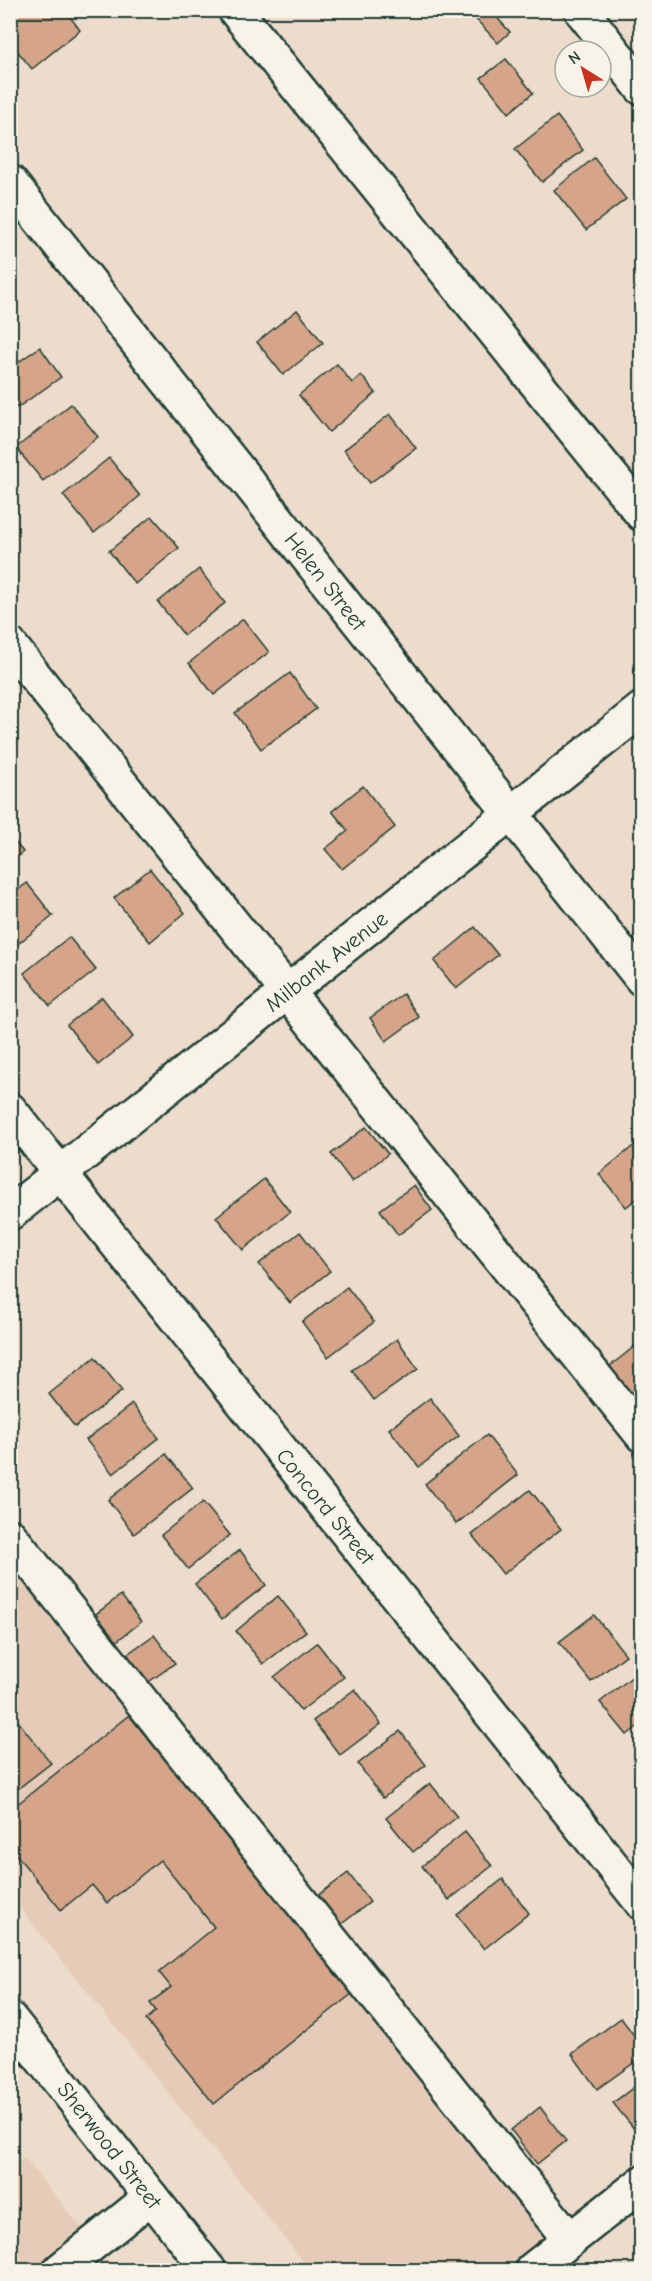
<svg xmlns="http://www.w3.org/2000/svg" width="652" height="2281" viewBox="0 0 652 2281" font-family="'Comic Neue',sans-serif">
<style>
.built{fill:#e6ccb8}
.building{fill:#d6a589;stroke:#1f3d34;stroke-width:1.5}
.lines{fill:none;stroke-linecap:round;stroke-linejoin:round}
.minor-casing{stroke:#1f3d34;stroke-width:38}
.minor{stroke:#f7f3e8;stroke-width:33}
.labels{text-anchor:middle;stroke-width:5;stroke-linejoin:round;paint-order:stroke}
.street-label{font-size:22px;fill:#1f3d34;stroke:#f7f3e8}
</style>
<rect width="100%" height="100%" fill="#eddccc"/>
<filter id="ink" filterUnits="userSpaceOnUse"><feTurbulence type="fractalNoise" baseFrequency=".0167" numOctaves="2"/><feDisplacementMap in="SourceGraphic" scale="12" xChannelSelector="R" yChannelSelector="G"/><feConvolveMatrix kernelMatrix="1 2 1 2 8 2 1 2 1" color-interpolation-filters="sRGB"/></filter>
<g filter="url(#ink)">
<g class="built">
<path d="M10,1563l540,669 -48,38h-192l-299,-373z"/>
<path d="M24,2157l91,113h-104v-102z"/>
</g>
<g class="building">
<path d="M20,10h45l15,20 -48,39 -22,-27v-23z"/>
<path d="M479,10h11l20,22 -12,11 -25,-27z"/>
<path d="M506,59l27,34 -24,20 -28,-35z"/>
<path d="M557,116l26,34 -41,32 -27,-33z"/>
<path d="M594,158l32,41 -40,31 -32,-40z"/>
<path d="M297,310l26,33 -40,32 -26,-33z"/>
<path d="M40,347l21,30 -44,31 -7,-11v-29z"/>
<path d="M337,364l15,19 9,-8 15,18 -47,39 -30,-37z"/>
<path d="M71,404l27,33 -55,44 -27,-33z"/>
<path d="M390,414l26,34 -46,35 -26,-33z"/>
<path d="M109,458l31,38 -46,37 -31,-38z"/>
<path d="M152,516l27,32 -44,36 -26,-33z"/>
<path d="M199,569l26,34 -41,32 -26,-33z"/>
<path d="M243,619l26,33 -55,43 -25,-32z"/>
<path d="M290,673l26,36 -55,40 -26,-36z"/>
<path d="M363,786l32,41 -53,42 -17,-20 23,-18 -16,-20z"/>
<path d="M10,836l13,16 -13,10z"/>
<path d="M150,869l35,44 -35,29 -36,-44z"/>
<path d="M27,883l26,33 -43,34v-54z"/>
<path d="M475,927l23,28 -42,34 -22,-28z"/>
<path d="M69,937l27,33 -46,36 -26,-33z"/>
<path d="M403,994l16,23 -33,24 -16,-23z"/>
<path d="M102,997l31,40 -35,28 -31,-40z"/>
<path d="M366,1127l22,27 -36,28 -21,-28z"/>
<path d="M642,1139v56l-16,12 -27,-33z"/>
<path d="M264,1179l26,33 -47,38 -27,-33z"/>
<path d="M414,1185l18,25 -34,25 -18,-25z"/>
<path d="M300,1232l30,39 -40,32 -31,-39z"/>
<path d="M347,1287l27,35 -46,35 -26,-35z"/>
<path d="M397,1339l21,30 -44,31 -22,-30z"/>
<path d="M635,1346l7,8v34l-14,11 -23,-29z"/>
<path d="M95,1357l27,34 -47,36 -26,-33z"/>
<path d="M430,1398l29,38 -40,31 -30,-38z"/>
<path d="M132,1404l27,34 -46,36 -27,-34z"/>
<path d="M487,1435l31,40 -62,49 -31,-40z"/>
<path d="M166,1454l27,34 -59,46 -26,-34z"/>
<path d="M530,1490l31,39 -58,45 -31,-39z"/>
<path d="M203,1502l27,33 -42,34 -27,-34z"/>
<path d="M240,1550l26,35 -44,34 -27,-35z"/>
<path d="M121,1595l20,27 -28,22 -21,-27z"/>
<path d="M278,1596l28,35 -43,33 -27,-33z"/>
<path d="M594,1615l32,40 -35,27 -32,-40z"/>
<path d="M154,1635l21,28 -29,21 -20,-29z"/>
<path d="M317,1643l27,34 -43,34 -27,-34z"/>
<path d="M642,1669v54l-15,12 -27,-33z"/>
<path d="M355,1689l26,35 -41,31 -27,-34z"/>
<path d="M10,1711l41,52 -41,32z"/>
<path d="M129,1715l224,278 -139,111 -68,-84 10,-9 -6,-8 21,-16 -12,-15 55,-45 -54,-67 -53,43 -15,-18 -31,25 -51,-63v-37z"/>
<path d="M400,1731l26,34 -43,33 -25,-34z"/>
<path d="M430,1783l27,34 -44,35 -27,-34z"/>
<path d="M465,1832l27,34 -43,34 -27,-34z"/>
<path d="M348,1873l22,29 -31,24 -23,-29z"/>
<path d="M503,1879l26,34 -45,36 -27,-34z"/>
<path d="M621,2018l21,28v11l-45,32 -25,-35z"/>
<path d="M642,2081v54l-2,1 -27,-33z"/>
<path d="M540,2107l26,34 -29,23 -26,-34z"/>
</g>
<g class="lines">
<defs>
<g id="minor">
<path d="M235,10l407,504"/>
<path d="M581,10l61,78"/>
<path d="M10,182l632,797"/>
<path d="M10,645l632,790"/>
<path d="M10,1110l632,793"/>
<path d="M10,1213l632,-504"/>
<path d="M10,1536l560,704"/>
<path d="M10,2019l199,251"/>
<path d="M60,2270l91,-73"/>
<path d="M532,2270l110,-87"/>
</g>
</defs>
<use href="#minor" class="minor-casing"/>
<use href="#minor" class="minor"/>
</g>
</g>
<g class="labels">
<g class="street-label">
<text transform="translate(326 581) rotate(52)" y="8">Helen Street</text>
<text transform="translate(326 961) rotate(-38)" y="8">Milbank Avenue</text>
<text transform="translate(326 1506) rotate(51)" y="8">Concord Street</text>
<text transform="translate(110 2145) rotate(52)" y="8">Sherwood Street</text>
</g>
</g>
<rect width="652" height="2281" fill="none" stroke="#f7f3e8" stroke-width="36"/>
<rect x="18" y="18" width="616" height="2245" fill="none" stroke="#1f3d34" stroke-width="2" filter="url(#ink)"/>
<g transform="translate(583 69) rotate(323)"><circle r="28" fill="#f7f3e8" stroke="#a1aaa0" stroke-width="1.5"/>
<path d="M0-4.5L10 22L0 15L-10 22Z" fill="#c8321e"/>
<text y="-9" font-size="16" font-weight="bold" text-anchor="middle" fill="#1f3d34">N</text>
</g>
</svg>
